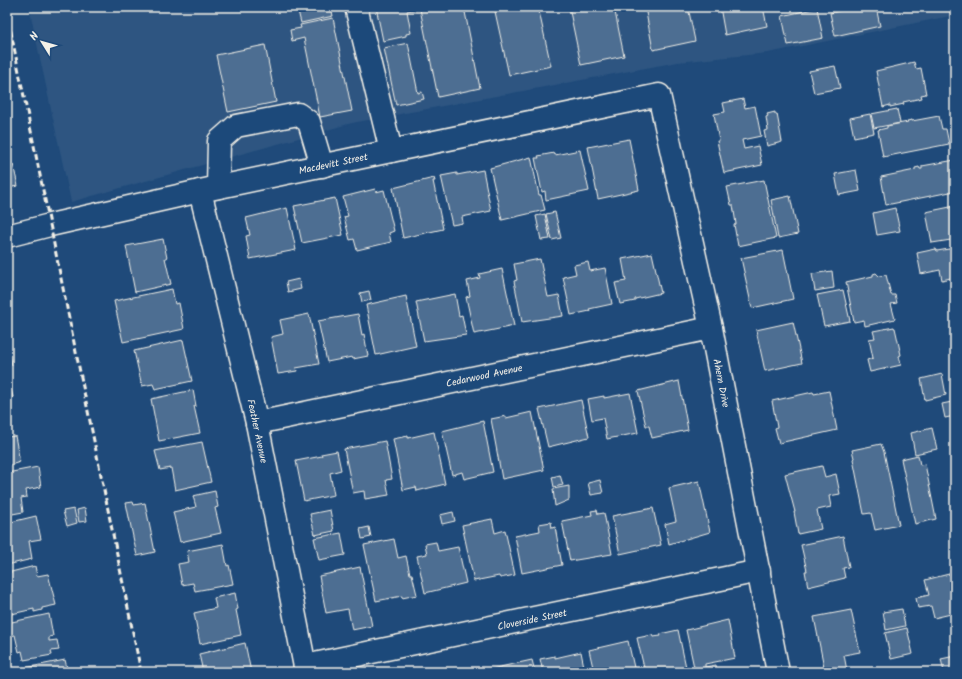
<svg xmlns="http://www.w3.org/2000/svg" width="962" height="679" viewBox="0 0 962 679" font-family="Kalam,sans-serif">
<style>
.built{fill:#2d5581}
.building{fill:#4d6e92;stroke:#f4f1e8}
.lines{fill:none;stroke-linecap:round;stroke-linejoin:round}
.minor-casing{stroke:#f4f1e8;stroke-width:25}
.minor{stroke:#1f4a7a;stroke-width:22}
.rail{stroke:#f4f1e8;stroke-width:3;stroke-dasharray:6 3;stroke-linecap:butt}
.labels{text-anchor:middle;stroke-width:3;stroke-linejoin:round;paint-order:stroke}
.street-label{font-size:10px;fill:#f4f1e8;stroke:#1f4a7a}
</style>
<rect width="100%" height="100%" fill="#1f4a7a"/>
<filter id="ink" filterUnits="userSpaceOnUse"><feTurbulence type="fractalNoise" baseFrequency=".025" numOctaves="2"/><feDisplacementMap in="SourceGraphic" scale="8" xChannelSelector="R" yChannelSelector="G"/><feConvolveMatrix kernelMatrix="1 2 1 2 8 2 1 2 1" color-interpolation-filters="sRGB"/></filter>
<g filter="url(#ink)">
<path class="built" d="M29,7h926v8l-187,38 -90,9 -326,61 -281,79z"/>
<g class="building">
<path d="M297,7h34l2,9 -32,7z"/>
<path d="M376,7h88l16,81 -42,9 -18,-88 -13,2 4,22 -5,1v2l-23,5z"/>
<path d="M494,7h44l13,59 -42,9z"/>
<path d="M569,7h45l10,49 -43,9z"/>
<path d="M645,7h43l7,34 -42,9z"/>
<path d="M720,7h43l4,19 -42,9z"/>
<path d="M857,7h19l4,19 -45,10 -5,-23z"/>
<path d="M817,8l6,30 -35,7 -6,-29z"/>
<path d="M333,18l19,93 -32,6 -16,-79 -12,3 -2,-11 11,-2 -1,-3z"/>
<path d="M408,43l10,50 4,-1 2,7 -28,6 -12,-57z"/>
<path d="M265,45l11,57 -48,10 -12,-57z"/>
<path d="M914,62l2,7 5,-1 5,26 -5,1 1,3 -19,4 1,2 -14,3v-2l-7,2 -7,-36z"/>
<path d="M835,66l5,22 -26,5 -5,-22z"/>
<path d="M743,99l2,9 10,-2 6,30 -19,4 2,9 14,-3 4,19 -38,8 -7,-32h2l-5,-27 11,-2 -2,-9z"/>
<path d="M897,109l3,14 -26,5 -3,-14z"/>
<path d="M775,112v2h2l5,28 -15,4 -3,-15 4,-1 -2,-13 2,-1 -1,-2z"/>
<path d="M870,114l4,19 -20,4 -4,-19z"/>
<path d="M939,116l3,13h4l3,15 -66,13 -5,-27 9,-2v-2l21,-4 -1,-1 5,-1v1z"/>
<path d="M629,139l10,51 -41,9 -10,-52z"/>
<path d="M580,150l9,41 -43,9 -1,-9 -3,1 -7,-34h4l-1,-2 16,-3 1,2z"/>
<path d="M531,157l8,38h2l4,15 -43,10 -12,-52z"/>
<path d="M955,160v31l-69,14 -5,-28 34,-7v-2l4,-1 1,2h2v-3z"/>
<path d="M13,164l5,22 -11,2v-22z"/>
<path d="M483,170l8,41 -29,6 1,6 -11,2 -11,-49 16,-3v2z"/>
<path d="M856,170l4,21 -21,4 -4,-21z"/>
<path d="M434,178l1,3h-2l10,48 -40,9 -10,-50z"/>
<path d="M764,180l12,58 -38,8 -4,-21 2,-1 -3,-19h-2l-4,-18z"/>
<path d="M375,189l1,3 8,-2 10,41 -5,2 2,9 -34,8 -3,-11 -4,1 -6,-23 4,-1 -5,-19z"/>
<path d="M790,196l8,38 -20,4 -7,-38z"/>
<path d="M335,198l8,37 -41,8 -8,-37z"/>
<path d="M955,206v35l-4,1v-2l-19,3 -6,-31z"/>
<path d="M287,208l9,42 -46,9 -4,-23 4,-1 -4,-17z"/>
<path d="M895,208l5,23 -23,4 -4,-22z"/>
<path d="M555,212l6,26 -9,2 -6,-26z"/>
<path d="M545,214l5,25 -9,1 -5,-24z"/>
<path d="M163,239l4,19h-2l6,26 -36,8 -9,-46z"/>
<path d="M955,248v29l-13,3 -2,-10 -19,4 -4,-21 19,-4 1,2z"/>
<path d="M783,250l10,49 -41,9 -11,-50z"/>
<path d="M652,253l9,40 -26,6v2l-15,3 -5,-21 11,-2 -4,-22z"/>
<path d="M540,259l8,38 11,-2 4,21 -41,6 -8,-41 3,-1 -3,-16z"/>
<path d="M588,262l2,9 15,-3 7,36 -23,5 1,2 -19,4 -8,-38 13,-3 -2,-9z"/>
<path d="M502,269l12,57 -40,8 -8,-37 4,-1 -3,-15 13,-3 -1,-4z"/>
<path d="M832,271l2,17 -19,3 -3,-17z"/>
<path d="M876,273l3,3 7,-1 5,20h4l2,8 -6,1 4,15 -30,7 -1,-6 -10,2 -8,-40 27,-6v-2z"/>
<path d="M299,279l2,10 -13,3 -2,-10z"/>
<path d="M172,289l3,15 4,-1 5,26 -61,13 -9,-41z"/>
<path d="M843,290l7,31 -26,5 -7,-31z"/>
<path d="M369,291l2,9 -9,2 -2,-9z"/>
<path d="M455,294l4,22 3,-1 4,20 -42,6 -8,-39z"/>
<path d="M406,296l10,50 -40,9 -10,-50z"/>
<path d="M309,314l10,50 -23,4 1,3 -19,3 -7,-37 12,-3 -3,-14z"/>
<path d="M358,314l4,21 2,-1 4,22 -15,3 -1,-2 -25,5 -9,-41z"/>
<path d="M793,322l9,41 -37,8 -9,-41z"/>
<path d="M894,327v1h1l6,27 -2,1 2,9 -31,7 -3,-12 6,-2 -4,-19 6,-1 -2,-7z"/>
<path d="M955,338v17h-2l-3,-16z"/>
<path d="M183,340l9,41 -37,8 -2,-5 -11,2 -8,-35z"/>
<path d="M7,342l5,23 -5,1z"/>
<path d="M7,373l6,24 -6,2z"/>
<path d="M942,374l4,21 -21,5 -4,-21z"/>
<path d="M679,381l9,49 -36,8 -3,-12h-3l-8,-35z"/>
<path d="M193,390l3,16h-2l6,27 -41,8 -8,-42z"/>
<path d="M829,391l8,39 -58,13 -4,-15 2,-1 -5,-26 41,-9 1,2z"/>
<path d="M630,393l8,40 -31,6 -4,-21 -11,2 -4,-21 16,-3v2z"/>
<path d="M955,397v19l-10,2 -3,-14 10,-2 -1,-4z"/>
<path d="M581,400l8,37 -41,10 -9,-38z"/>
<path d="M532,412l12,58 -42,9 -11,-60 15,-3v2z"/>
<path d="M483,421l10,51 -29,7 -2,-7 -10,3 -10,-44z"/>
<path d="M932,428l5,21 -22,5 -4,-21z"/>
<path d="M7,431l1,6 7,-1 5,26 -13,4z"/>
<path d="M434,432l11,52 -28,7 -1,-4 -13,3 -10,-51 15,-3v2z"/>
<path d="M385,441l7,38 -6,1 3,15 -24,4 -1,-8 -11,2 -9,-44z"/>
<path d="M202,442l9,40 -36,8 -4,-22 -11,2 -5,-19z"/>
<path d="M881,444l3,8 15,73 -24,5 -4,-17 -7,1 -11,-55 1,-1 -2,-8z"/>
<path d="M337,451l4,19 -11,3 4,22 -30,6 -8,-40 26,-5 -1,-2z"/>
<path d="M918,455l2,10 5,-1 11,55 -21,5 -14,-65z"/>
<path d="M822,466l3,11 11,-3 4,20 -11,2 2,11 -14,3 4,19 -23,5 -4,-22h1l-10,-38z"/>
<path d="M38,467l3,20 -15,3 1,7 -6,1 2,14 -16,3v-42z"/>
<path d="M560,475l3,10 -9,2 -2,-10z"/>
<path d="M600,480l3,13 -12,2 -3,-12z"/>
<path d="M699,481l11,51 -41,12 -4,-20 11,-3 -7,-33z"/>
<path d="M569,486v14l-14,6 -2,-17z"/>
<path d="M215,491l3,16 -3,1 6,25 -41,9 -7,-30 23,-5 -3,-11z"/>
<path d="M133,502l1,3 11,-2 10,49 -18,4 -11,-53z"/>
<path d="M85,508l2,13 -8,1 -2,-12z"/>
<path d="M653,508l8,37 -41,9 -8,-38z"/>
<path d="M74,509l3,14 -10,3 -4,-15z"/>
<path d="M330,510l4,21 -19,4 -5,-21z"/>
<path d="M597,510l1,4 6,-1 8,41 -42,7 -8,-40 30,-6 -1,-4z"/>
<path d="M453,512l2,9 -13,3 -2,-9z"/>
<path d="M36,516l5,23 -12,2 3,18 -25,6v-42z"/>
<path d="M492,519l3,14 10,-3 10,45 -15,3 -1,-2 -25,5 -12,-56z"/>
<path d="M551,522l1,6 3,-1 7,38 -40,8 -7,-37 25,-5 -1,-7z"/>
<path d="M369,527l2,10 -9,2 -2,-10z"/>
<path d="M341,533l4,22 -26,5 -5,-22z"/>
<path d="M843,536l6,31 -6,1 2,10 -37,9 -3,-16h2l-6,-26z"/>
<path d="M394,539l4,19 8,-2 4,18h2l5,21 -15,3v-2l-26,5 -12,-56z"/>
<path d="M436,542l2,9 20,-4 8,36 -41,10 -8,-37 10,-2 -2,-10z"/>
<path d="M223,544l4,22 2,-1 4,19 -38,7 -2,-8 -11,2 -4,-21 11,-2 -2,-11z"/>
<path d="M35,566l2,10 11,-2 8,31 -14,3v2l-8,2v-3l-27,6v-14l2,-1 -2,-11v-6h1l-1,-10z"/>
<path d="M360,567l12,59 -20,4 -4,-21 -22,4 -7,-37z"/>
<path d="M953,573l2,8v32l-21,5 -3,-12 -13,2 -2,-10 13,-3 -4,-15z"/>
<path d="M235,593l3,16 -2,1 5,25 -41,9 -6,-31 22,-5 -2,-10z"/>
<path d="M902,609l3,17 -19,4 -3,-18z"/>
<path d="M851,610l9,42 -16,3 3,16 -22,1 -11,-55z"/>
<path d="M49,614l4,22 -4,1v4l8,-1 2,10 -8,1 1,4 -28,5 -2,-9 -3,1 -4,-17 -7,1 -1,-13z"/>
<path d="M728,620l7,38 -30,6v3l11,-2 1,7h-22l-9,-42z"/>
<path d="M907,628l6,26 -22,5 -6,-26z"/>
<path d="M678,630l9,42h-42l-8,-34 15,-3 1,2 8,-1 -1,-2z"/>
<path d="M628,641l7,31h-41l-5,-22z"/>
<path d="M245,643l6,29h-39v-2l-9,2 -4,-18z"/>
<path d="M581,652l4,20h-42l-3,-13 15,-3v2z"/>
<path d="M955,656v16h-11l-3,-13z"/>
<path d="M65,660l3,12h-42l-1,-4z"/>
<path d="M532,660l3,12h-43l-1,-3z"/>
</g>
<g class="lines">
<defs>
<g id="minor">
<path d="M356,7l35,144"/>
<path d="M218,187l1,-46 17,-15 62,-12 11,8 13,44"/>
<path d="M200,191l57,232 49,249"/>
<path d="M7,236l43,-11 150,-34 459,-96 52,233 67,344"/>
<path d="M257,423l454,-95"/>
<path d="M305,666l454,-95"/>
</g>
</defs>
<use href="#minor" class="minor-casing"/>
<use href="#minor" class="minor"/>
<path class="rail" d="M7,13l134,659"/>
</g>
</g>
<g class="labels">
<g class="street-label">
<text transform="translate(333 163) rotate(-12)" y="4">Macdevitt Street</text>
<text transform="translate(484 375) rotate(-12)" y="4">Cedarwood Avenue</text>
<text transform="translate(722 383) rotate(79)" y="4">Ahern Drive</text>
<text transform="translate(258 431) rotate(78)" y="4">Feather Avenue</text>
<text transform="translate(532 619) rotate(-12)" y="4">Cloverside Street</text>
</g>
</g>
<rect width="962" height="679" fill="none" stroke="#1f4a7a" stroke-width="24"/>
<rect x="12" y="12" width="938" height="655" fill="none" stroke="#f4f1e8" stroke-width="1.5" filter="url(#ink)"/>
<g transform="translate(42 42) rotate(307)" stroke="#1f4a7a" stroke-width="3" paint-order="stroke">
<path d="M0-3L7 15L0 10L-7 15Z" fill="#f4f1e8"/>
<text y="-6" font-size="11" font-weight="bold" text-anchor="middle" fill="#f4f1e8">N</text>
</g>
</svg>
